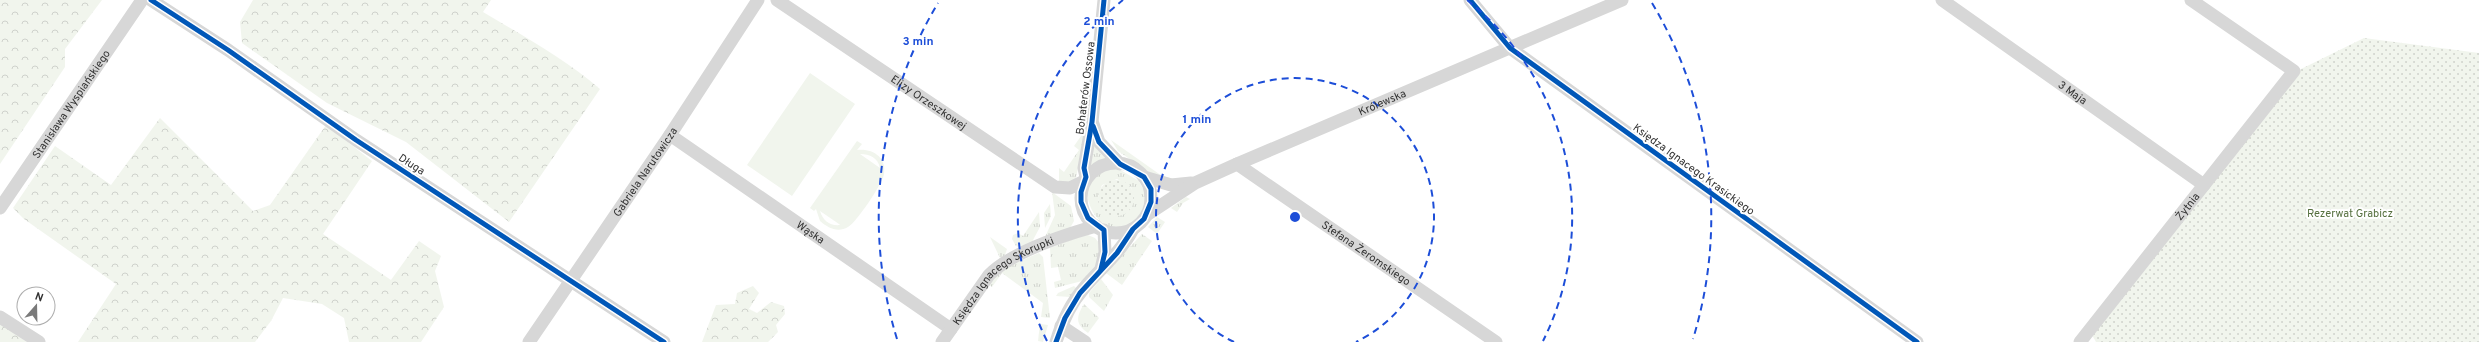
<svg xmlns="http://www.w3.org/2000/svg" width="2479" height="342" viewBox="0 0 2479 342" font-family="Overpass,sans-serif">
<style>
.grass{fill:url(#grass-tufts);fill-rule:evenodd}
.forest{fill:url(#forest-crowns)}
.park{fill:url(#park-dots)}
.pitch{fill:#f1f5ed;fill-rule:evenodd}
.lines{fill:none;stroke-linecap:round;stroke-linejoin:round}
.street{stroke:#d7d7d7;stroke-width:13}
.cycleway-casing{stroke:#fff;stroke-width:8}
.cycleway{stroke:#0057b8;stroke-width:5}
.ring{fill:none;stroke:#1d4ed8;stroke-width:2;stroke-dasharray:7 5}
.labels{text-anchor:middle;stroke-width:4;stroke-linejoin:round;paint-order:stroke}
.street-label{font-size:11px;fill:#333;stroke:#fff}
.park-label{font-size:11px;fill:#56703f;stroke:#fff}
.centre{fill:#1d4ed8;stroke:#fff;stroke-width:2}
.ring-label{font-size:12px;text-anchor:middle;font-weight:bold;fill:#1d4ed8;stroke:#fff;stroke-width:4;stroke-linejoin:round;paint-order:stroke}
</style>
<defs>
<pattern id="grass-tufts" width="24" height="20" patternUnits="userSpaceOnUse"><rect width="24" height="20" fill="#f1f5ed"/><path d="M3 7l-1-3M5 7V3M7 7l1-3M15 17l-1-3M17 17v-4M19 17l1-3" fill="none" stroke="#cfd2cc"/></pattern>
<pattern id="forest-crowns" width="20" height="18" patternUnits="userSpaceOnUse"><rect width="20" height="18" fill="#f1f5ed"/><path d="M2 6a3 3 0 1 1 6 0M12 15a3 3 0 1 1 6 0" fill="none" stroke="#cfd2cc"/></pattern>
<pattern id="park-dots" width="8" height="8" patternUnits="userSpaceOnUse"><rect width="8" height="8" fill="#f1f5ed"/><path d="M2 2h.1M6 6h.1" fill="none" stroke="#cfd2cc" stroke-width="1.8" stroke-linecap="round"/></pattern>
</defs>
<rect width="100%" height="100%" fill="#fff"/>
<g class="grass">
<path d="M1086,129l-10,49 -6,5 -11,-2v-13l5,4 15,-22 -5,-4z"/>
<path d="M1111,140l51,36 22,5 -27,-3 -39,-27z"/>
<path d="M1091,143l17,16 -18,7z"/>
<path d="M1117,168l22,13 8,16c0,10 -5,20 -14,26 -37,27 -73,-57 -16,-55zM1117,179l14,8 3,11 -3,10c-13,14 -33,7 -33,-12l4,-11z"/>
<path d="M1052,192l19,14 3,15 -4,7 -25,9 10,-22z"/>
<path d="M1186,197l4,2 -7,4 -6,9 -6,-4z"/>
<path d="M1050,204l1,12 -6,12 -1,-15z"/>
<path d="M1039,212l1,15 -7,13 2,4 -13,4 -6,-2 -4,-7 1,-4 5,-2 5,3z"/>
<path d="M1157,217l8,5 -8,12 -9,-7z"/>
<path d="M1142,234l10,7 -30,44 -16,-12z"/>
<path d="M1088,235l7,3 5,6 -3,20 -15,17 -27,7 -1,-6 7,-2 -3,-13 -7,1 -1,-20 30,-12z"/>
<path d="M990,237l17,12 -2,6 -5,3z"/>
<path d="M1039,253l4,4 7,61 -9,-1 2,-14 -41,-30 -10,14 -4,-3 16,-16z"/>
<path d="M1101,279l12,16 -9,16 -15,-14v-4z"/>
<path d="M1074,286l2,2 -6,9 -14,-1 2,-3z"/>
<path d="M1084,304l15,14 -11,15c-13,-9 -12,-16 -4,-29z"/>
<path d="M1040,324l8,1 -5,17 -5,-1z"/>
</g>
<g class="forest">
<path d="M0,0h102l-37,49v18l-65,97z"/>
<path d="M253,0h238l-8,12c40,24 81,46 117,77l-91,133 -103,-80 -79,-39 -85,-60 -2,-21z"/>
<path d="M160,118l93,93 17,-6 56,-80 46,36 -49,73 68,46 28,-39 22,15 -6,15 9,36 -23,35h-72l-5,-24 -22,-14 -39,-6 -12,23 -16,21h-177l38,-58 -92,-65 -11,-11 42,-62 56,39z"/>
<path d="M753,286l6,7 -10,16 8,4 14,-11 13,4 1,8 -9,11 2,7 -10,10h-66l14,-37 19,-1 2,-11z"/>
<path d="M0,323l27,19h-27z"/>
</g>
<g class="park">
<path d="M2364,38l115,15v289h-383l-4,-7 207,-265z"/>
<circle cx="1116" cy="198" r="18"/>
</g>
<g class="pitch">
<path d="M810,73l45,31 -63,92 -45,-31z"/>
<path d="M857,141l5,3 -5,6c15,-2 30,7 27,24 -1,9 -28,49 -36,53 -10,6 -20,1 -28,-6l-4,-12 -2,2 -4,-3zM860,154c10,0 18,4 20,14zM820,211l19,13 1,1c-10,1 -17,-4 -20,-14z"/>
</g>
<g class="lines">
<g class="street">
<path d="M151,0l77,50 128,90 308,202"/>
<path id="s1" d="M777,0l278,187 15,1 14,-7"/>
<path d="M1470,0l40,48 407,294"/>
<path id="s2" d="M1942,0l262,185"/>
<path d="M1093,124l6,18 21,22"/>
<path id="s3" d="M670,135l281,194"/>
<circle cx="1116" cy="198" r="35"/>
<path id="s4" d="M1237,164l259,178"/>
<path d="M1086,177l-2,-9 8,-46 12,-122"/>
<path d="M1144,177l27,8 20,-2"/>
<path id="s5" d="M0,208l142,-208"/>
<path id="s6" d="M1148,214l47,-31 42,-19 385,-164"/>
<path d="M1101,269l4,-17 -1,-22"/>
<path d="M0,317l39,25"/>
<path d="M1061,326l24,16"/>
<path id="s7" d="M529,342l141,-207 88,-135"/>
<path id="s8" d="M942,342l47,-67c23,-23 75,-40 107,-49"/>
<path d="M1056,342c6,-20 15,-39 28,-54 17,-20 37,-36 49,-59"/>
<path id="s9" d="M2080,342l214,-271 -103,-71"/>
</g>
<defs>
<g id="cycleway">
<path d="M151,0l77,50 128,90 308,202"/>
<path d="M1470,0l40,48 407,294"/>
<path d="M1101,269l4,-17 -1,-22 -16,-12 -7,-16v-10l5,-15 -2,-9 8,-46 12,-122"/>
<path d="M1056,342l9,-24 15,-25 37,-40 16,-24 11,-10 7,-17v-13l-7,-12 -24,-13 -21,-22 -6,-16"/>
</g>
</defs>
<use href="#cycleway" class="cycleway-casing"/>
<use href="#cycleway" class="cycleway"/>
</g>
<g class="ring">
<path d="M1234 342A139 139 0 1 1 1356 342"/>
<path d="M1047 341A277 277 0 0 1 1123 0M1467 0A277 277 0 0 1 1543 341"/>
<path d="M897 339A416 416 0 0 1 938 3M1652 3A416 416 0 0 1 1693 339"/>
</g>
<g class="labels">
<g class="street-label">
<text transform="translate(1085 88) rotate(-83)" y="4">Bohaterów Ossowa</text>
<text dy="4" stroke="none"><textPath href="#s2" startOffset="160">3 Maja</textPath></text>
<text dy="4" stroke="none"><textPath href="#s1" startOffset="183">Elizy Orzeszkowej</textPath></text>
<text dy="4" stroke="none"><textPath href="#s6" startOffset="260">Królewska</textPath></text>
<text dy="4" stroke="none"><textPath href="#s5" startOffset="126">Stanisława Wyspiańskiego</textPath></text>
<text transform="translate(412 164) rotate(33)" y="4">Długa</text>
<text transform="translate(1694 169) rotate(36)" y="4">Księdza Ignacego Krasickiego</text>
<text dy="4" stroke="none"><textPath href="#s7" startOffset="206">Gabriela Narutowicza</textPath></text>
<text dy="4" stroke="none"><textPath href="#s9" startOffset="173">Żytnia</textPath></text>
<text dy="4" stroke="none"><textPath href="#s3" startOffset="171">Wąska</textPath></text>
<text dy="4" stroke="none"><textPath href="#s4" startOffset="157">Stefana Żeromskiego</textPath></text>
<text dy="4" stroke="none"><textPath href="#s8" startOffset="89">Księdza Ignacego Skorupki</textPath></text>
</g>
<g class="park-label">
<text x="2350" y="217">Rezerwat Grabicz</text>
</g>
</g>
<circle cx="1295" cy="217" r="6" class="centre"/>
<g class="ring-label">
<text x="1099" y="25">2 min</text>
<text x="918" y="45">3 min</text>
<text x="1197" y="123">1 min</text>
</g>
<g transform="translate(36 306) rotate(20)"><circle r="19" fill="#ffffff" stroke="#adadad"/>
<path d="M0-3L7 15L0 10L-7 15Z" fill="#7a7a7a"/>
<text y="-6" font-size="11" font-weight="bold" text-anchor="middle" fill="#333333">N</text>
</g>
</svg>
